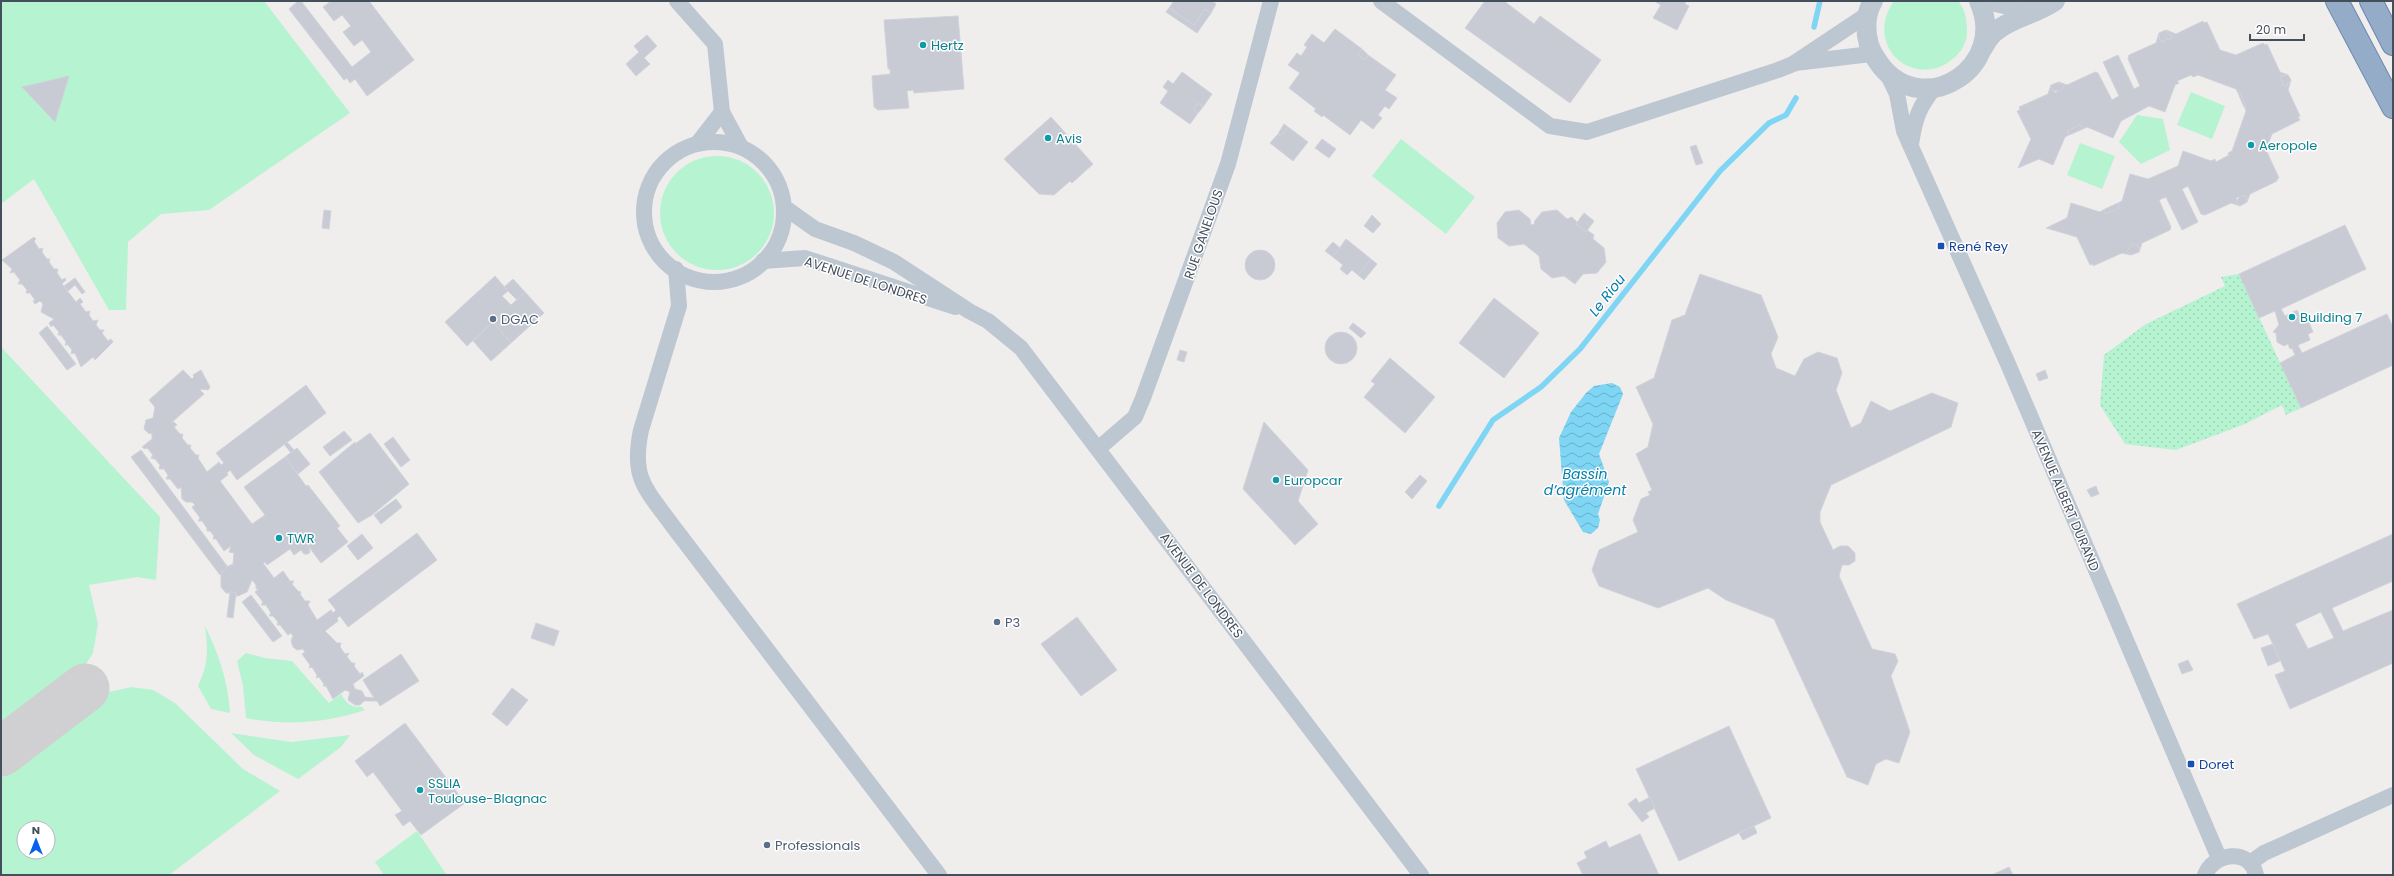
<svg xmlns="http://www.w3.org/2000/svg" width="2394" height="876" viewBox="0 0 2394 876" font-family="Poppins,sans-serif">
<style>
.green{fill:#b6f3d1;fill-rule:evenodd}
.garden{fill:url(#garden-dots)}
.water{fill:url(#water-waves)}
.lines{fill:none;stroke-linecap:round;stroke-linejoin:round}
.stream{stroke:#7fd5f4;stroke-width:5.5}
.taxiway{stroke:#d0d0d2;stroke-width:49}
.building{fill:#c8cbd4;stroke:#d0d3da;fill-rule:evenodd}
.trunk-casing{stroke:#6b87ad;stroke-width:24}
.minor{stroke:#bcc7d1;stroke-width:16}
.tertiary{stroke:#bcc7d1;stroke-width:20}
.trunk{stroke:#94acc8;stroke-width:22}
.culture-dot{fill:#0f9aa8;stroke:#fff;stroke-width:1.5}
.transit-dot{fill:#1a4fb4;stroke:#fff;stroke-width:1.5}
.service-dot{fill:#5c6f8a;stroke:#fff;stroke-width:1.5}
.labels{text-anchor:middle;stroke-width:3;stroke-linejoin:round;paint-order:stroke}
.culture-label{font-size:13px;fill:#0d838f;stroke:#fff;text-anchor:start}
.street-label{font-size:13px;fill:#444f5c;stroke:#fff}
.transit-label{font-size:13px;fill:#164399;stroke:#fff;text-anchor:start}
.service-label{font-size:13px;fill:#4e5e75;stroke:#fff;text-anchor:start}
.water-label{font-size:14px;font-style:italic;fill:#017eab;stroke:#fff}
</style>
<defs>
<pattern id="garden-dots" width="8" height="8" patternUnits="userSpaceOnUse"><rect width="8" height="8" fill="#b6f3d1"/><path d="M2 2h.1M6 6h.1" fill="none" stroke="#9ed2b6" stroke-width="1.8" stroke-linecap="round"/></pattern>
<pattern id="water-waves" width="16" height="10" patternUnits="userSpaceOnUse"><rect width="16" height="10" fill="#7fd5f4"/><path d="M0 5q4-4 8 0t8 0" fill="none" stroke="#6aafc9"/></pattern>
</defs>
<rect width="100%" height="100%" fill="#f0eded"/>
<g class="green">
<path d="M1,1h263l86,112 -141,97 -48,4 -33,28 -2,68h-17l-75,-131 -33,25z"/>
<path d="M1894,1h64c8,9 9,20 9,32 0,8 -5,18 -12,24 -39,36 -93,-11 -61,-56z"/>
<path d="M2191,92l34,14 -13,33 -35,-14z"/>
<path d="M2137,115l26,4 7,31 -29,14 -22,-22z"/>
<path d="M1401,139l74,58 -29,37 -74,-58z"/>
<path d="M2080,143l35,13 -13,33 -35,-14z"/>
<circle cx="717" cy="213" r="57"/>
<path d="M1,347l159,170 -4,63 -19,-3 -48,8 9,39 -5,29 -11,17 -81,63z"/>
<path d="M205,626c14,29 23,55 25,87l-19,-4 -13,-23c11,-23 10,-35 7,-60z"/>
<path d="M246,653l19,5 27,3 37,42 12,-9c6,10 9,13 21,13l3,3c-40,13 -77,16 -119,8l-3,-32 -6,-25z"/>
<path d="M131,687l22,3 22,13 68,66 37,22 -111,84h-168v-106l99,-75zM24,828h24v24h-24z"/>
<path d="M231,733l60,9 59,-7 -9,12 -43,32 -44,-24z"/>
<path d="M417,831l29,43 -62,1 -9,-13z"/>
</g>
<path class="garden" d="M2239,274l62,134 -15,7 -4,-10 -37,19 -69,26 -51,-6 -25,-39 4,-50 42,-31 79,-38 -4,-9z"/>
<path class="water" d="M1612,383l8,4 3,7 -24,60 10,28 -11,32 2,6 -2,8 -7,6 -8,-2 -19,-32 -5,-62 12,-26 15,-19 8,-7z"/>
<g class="lines">
<g class="stream">
<path d="M1814,27l6,-26"/>
<path d="M1439,506l54,-86 48,-33 39,-38 140,-178 49,-48 17,-8 10,-17"/>
</g>
<path class="taxiway" d="M1,752l84,-64"/>
</g>
<g class="building">
<path d="M298,1h3l51,66 19,-15 -9,-12 -8,6 -11,-14 8,-6 -9,-11 -8,6 -11,-14 8,-6h38l45,59 -47,36 -12,-17 -5,4 -3,-5 -3,2 -55,-71z"/>
<path d="M1174,1h38l4,3 -5,9 -6,-4 -11,16 -25,-17z"/>
<path d="M1485,1h19l30,23 6,-8 61,44 -31,43 -105,-75z"/>
<path d="M1654,1h32l-1,3 4,2 -12,24 -24,-12 8,-13z"/>
<path d="M1169,8l25,17 11,-16 6,4 -14,20 -31,-21z"/>
<path d="M958,16l6,73 -50,4 -1,-3 -6,1 2,17 -31,2 -4,-3 -2,-31 18,-2v-5h-2l-4,-49z"/>
<path d="M2203,21l1,2 3,-1 13,28 16,5 27,-12 2,2 2,-1 13,28 8,3 -7,1 -1,4 3,1 -1,4 4,1 5,-6 -3,10 12,26 -2,1 2,3 -28,14 -6,16 13,28 -2,1v2l-27,13 -3,8 -1,-6 -4,-1 -1,3 -4,-1 -1,4 4,5 -9,-3 -26,12 -4,-1 -13,-28 -6,3 16,33 -16,8 -16,-33 -7,3 12,27 -1,3 -28,13 -3,9 -1,-7 -5,-1 -6,7 4,4 -9,-2 -29,13v-2l-3,1 -13,-28 -31,-9 21,-10 4,-15 29,9 3,-2 3,4 13,-6 -1,-5 4,-2 8,-27 18,5 30,-13 5,-15 28,10 4,-2 1,3 13,-7 -1,-2 4,-2 14,-40 -6,-19 -2,1 -2,-4 -38,-14 -5,2 -2,-2 -14,6 2,2 -4,2 -10,27 -16,-6 -28,15 -8,17 -26,-11 -4,2 -3,-4 -13,6 2,4 -4,2 -12,28 -14,-6 -21,9 13,-29 -14,-28 3,-1 -1,-3 29,-13 3,-9 2,6 3,2 2,-3 3,1 3,-4 -5,-5 8,3 28,-13 3,1 14,27 7,-4 -16,-34 15,-7 16,34 6,-3 -12,-27 1,-4 27,-12 3,-10 1,7 4,2 2,-4 4,2 2,-4 -4,-2 -2,-4 10,4z"/>
<path d="M1335,29l27,20 -4,6 7,5 3,-5 28,20 -11,15 12,8 -8,11 -4,-3 -7,9 4,3 -9,11 -12,-9 -11,15 -27,-20 -1,2 -8,-6 2,-2 -27,-21 11,-15 -12,-8 9,-12 4,3 6,-9 -3,-2 8,-11 12,9z"/>
<path d="M2166,30l2,4 4,2 -2,4 -4,-2 -2,4 -4,-2 -1,-7z"/>
<path d="M647,35l10,11 -13,12 6,6 -14,12 -10,-12 13,-12 -5,-6z"/>
<path d="M1362,49l6,6 -3,5 -7,-5z"/>
<path d="M1182,72l30,22 -9,13 -5,-4 -4,6 4,4 -8,11 -30,-21 8,-12 -5,-4 5,-7 5,4z"/>
<path d="M2288,75l3,5 -5,6 -4,-1 1,-4 -3,-1 1,-4z"/>
<path d="M69,76l-14,46 -33,-35z"/>
<path d="M2059,82l5,5 -3,4h-8l-2,-6z"/>
<path d="M2240,92l6,14 -2,1 -6,-14z"/>
<path d="M1198,103l5,4 -5,6 -4,-4z"/>
<path d="M1051,117l42,47 -21,19 -2,-2 -16,14 -15,-1 -35,-35z"/>
<path d="M1284,124l4,3 -7,9 -3,-2z"/>
<path d="M2080,125l3,4 -14,6 -2,-4z"/>
<path d="M1288,127l20,15 -15,19 -23,-18 8,-9 3,2z"/>
<path d="M1322,139l14,10 -7,9 -14,-10z"/>
<path d="M1696,145l7,18 -7,2 -6,-18z"/>
<path d="M2242,195l4,1 1,6 -7,4 -4,-5z"/>
<path d="M2118,203l1,5 -13,6 -3,-4z"/>
<path d="M324,210l7,1 -2,18 -7,-1z"/>
<path d="M1519,210l11,9 1,6 4,-1 -1,-2 8,-10 15,-2 10,9 5,-2 5,5 -1,2 10,8 1,-2 7,5 -1,4 11,9 2,14 -9,11 -14,1 -8,10 -11,-8 -12,2 -11,-9 -2,-13 -15,-12 -15,2 -11,-8 -1,-15 8,-11z"/>
<path d="M1584,213l10,8 -8,11 -10,-8z"/>
<path d="M1372,215l9,9 -8,9 -9,-7z"/>
<path d="M2345,225l21,44 -85,40 4,7 12,-6 3,5 5,-2 8,19 -5,2 2,6 -12,5 4,8 85,-39 6,13v38l-92,43 -21,-45 15,-8 -3,-7 -2,1 -2,-5 -4,2 -7,-4 -1,-9 -3,-1 6,-7 -4,-14 -16,7 -20,-44z"/>
<path d="M34,237l2,2 -2,2 5,8 4,-1 -1,4 5,7h3l-1,3 5,7h4l-1,4 5,7 3,-2 1,2 -4,4 14,18 4,-4 3,4 -3,2 6,8 4,-1 -1,4 4,6 5,-1 -2,5 4,5h4l-2,3 6,8 3,-2 2,3 -18,18 -2,-3 -12,10 -6,-14 -4,1 1,-4 -4,-5h-3l1,-3 -5,-7h-3l1,-3 -6,-7 -2,2 -2,-4 5,-4 -13,-7 2,-8 -3,-3 -5,3 -2,-3 2,-1 -5,-7h-4l1,-3 -5,-6h-4l2,-4 -6,-8 -4,1 2,-4 -10,-9z"/>
<path d="M1346,239l25,20 -13,16 -6,-5 -5,5 -7,-6 3,-4 -10,-8z"/>
<path d="M1333,242l7,6 -7,9 -8,-6z"/>
<path d="M2133,244l5,1 1,7 -8,3 -4,-4z"/>
<circle cx="1260" cy="265" r="15"/>
<path d="M1371,259l6,5 -13,16 -6,-5z"/>
<path d="M1700,274l61,21 17,42 -7,17 5,14 19,8 9,-17 14,-7 19,6 5,15 -6,17 15,38 10,-5 10,-22 19,10 42,-18 26,10 -7,24 -120,58 -11,27v10l13,28 7,-4h8l7,7v8l-6,4h-7l-3,11 33,73 23,5 3,7 -7,15 19,56 -11,31 -13,-4 -10,5 -8,21 -21,-8 -73,-158 -48,-19 -18,-12 -50,20 -59,-22 -7,-16 7,-20 39,-18 -5,-12 8,-21 9,-4 -2,-3 4,-2 -16,-36 12,-7 5,-23 -17,-37 18,-9 18,-58 13,-5z"/>
<path d="M495,276l13,15 -6,5 9,9 14,-13 19,21 -33,30 -18,-21 -26,24 -22,-24z"/>
<path d="M75,278l10,14 -3,2 -7,-9 -7,6 -4,-5z"/>
<path d="M513,279l12,13 -8,8 -13,-13z"/>
<path d="M1494,298l45,35 -35,45 -45,-35z"/>
<path d="M493,322l18,21 -20,18 -18,-20z"/>
<path d="M1353,323l13,10 -5,5 -12,-10z"/>
<path d="M47,326l29,38 -9,6 -28,-37z"/>
<circle cx="1341" cy="348" r="16"/>
<path d="M1180,350l7,2 -3,10 -7,-2z"/>
<path d="M1390,358l45,39 -30,36 -41,-36 11,-13 -4,-3z"/>
<path d="M183,370l9,9 2,-2 -1,-2 8,-5 9,17 -2,3 -7,-1 -1,1 4,4 -33,29 3,-1 3,3 -3,2 6,7h3l-1,4 6,7h3l-1,3 6,7h3l-1,3 9,14 12,-10 2,3 3,-2 -8,-10 90,-68 20,28 -89,67 -7,-10 -3,3 1,2 -8,6 32,43 13,-9 -21,-28 41,-30 21,29 2,-1 32,41 -3,2 11,14 -27,21 -12,-16 1,5 -2,2h-4l-3,-4 -7,5 -4,-6 -23,16 -2,-3 -2,1 11,15 9,-7 7,10h4l-2,3 6,7 3,1 -1,2 5,7h5l-2,4 9,15 14,-10 2,3 3,-3 -8,-10 89,-67 20,27 -89,67 -8,-11 -3,2 1,3 -13,10 12,12h4l-1,4 5,7 4,-1 -2,4 5,6h3l-1,3 6,8 2,-2 2,4 -11,8 2,5 7,2 3,6 9,1 -11,-18 38,-26 18,27 -39,25 -3,-5h-13l-4,4h-5l-7,-5 2,-8 -5,-2 -12,9 -7,-13h-3l1,-2 -5,-7 -3,1 1,-3 -5,-8 -3,1 1,-3 -8,-11 3,-2 -2,-3 -6,1 -4,-3 -2,-6 2,-5 -2,-3 -3,2 -8,-10h-3l1,-3 -5,-6h-4l2,-3 -5,-8h-5l2,-3 -8,-10 4,-3h-3v-4l-4,-5 -5,12 -9,4h-2v-3h-10l-5,-6v-13l3,-6 9,-4 1,-11 -5,-1 2,-6 -7,5 -8,-12h-3l1,-3 -4,-5h-3v-3l-5,-7h-4l2,-3 -8,-11 3,-2 -3,-3h-6l-4,-3 -1,-12 -3,2 -8,-10h-4l2,-4 -4,-6h-5l1,-4 -5,-6 -4,-1 2,-3 -6,-7 -2,1 -3,-2 10,-8v-5l-4,-1 -4,-4 2,-9 7,-2 2,-11 -6,-7z"/>
<path d="M2045,370l3,8 -9,3 -3,-7z"/>
<path d="M1264,422l44,48 -10,31 20,23 -23,21 -52,-56z"/>
<path d="M344,431l8,9 -22,16 -7,-9z"/>
<path d="M370,433l39,51 -37,31 -14,8 -39,-51 36,-30v2z"/>
<path d="M393,437l17,23 -9,7 -17,-23z"/>
<path d="M287,442l7,8 -3,3 -7,-9z"/>
<path d="M297,448l13,16 -12,10 -13,-17z"/>
<path d="M141,450l86,116 -7,9 -89,-118z"/>
<path d="M1420,475l7,6 -15,18 -7,-7z"/>
<path d="M2096,486l3,8 -8,3 -4,-7z"/>
<path d="M396,499l6,8 -21,17 -7,-9z"/>
<path d="M362,534l11,14 -15,12 -11,-14z"/>
<path d="M2393,534v47l-61,27 11,23 50,-21v53l-103,46 -15,-34 10,-4 -12,-27 -5,-10 -14,5 -17,-35zM2321,612l13,26 -26,11 -13,-25z"/>
<path d="M230,592l6,1 -3,25 -6,-1z"/>
<path d="M251,595l31,41 -9,6 -31,-40z"/>
<path d="M1077,617l40,53 -36,26 -40,-52z"/>
<path d="M536,623l23,8 -5,15 -23,-8z"/>
<path d="M2273,644l7,17 -12,5 -7,-18z"/>
<path d="M2188,660l5,10 -11,4 -4,-10z"/>
<path d="M512,688l16,12 -21,26 -15,-12z"/>
<path d="M405,723l60,80 -44,32 -11,-14 -7,5 -8,-11 7,-4 -29,-39 -6,5 -12,-16z"/>
<path d="M1729,726l42,92 -92,43 -43,-92z"/>
<path d="M1650,797l5,11 -9,5 3,4 -7,5 -14,-18 8,-6 3,5z"/>
<path d="M1754,826l3,7 -14,7 -4,-7z"/>
<path d="M1640,834l19,41h-76l-6,-12 10,-5 -3,-6 22,-11 3,7z"/>
<path d="M2009,867l4,8h-21z"/>
</g>
<g class="lines">
<defs>
<g id="trunk">
<path d="M2337,1l56,106"/>
<path d="M2371,1l22,43"/>
</g>
</defs>
<use href="#trunk" class="trunk-casing"/>
<g class="minor">
<path d="M677,1l38,43 7,68 19,35"/>
<path d="M1381,1l169,125 37,6 191,-62 15,-6 75,-50"/>
<path d="M1795,63l76,-9"/>
<path d="M1888,75l9,19 7,37 104,233 211,494"/>
<circle cx="714" cy="212" r="70"/>
<path d="M698,143l24,-31"/>
<path d="M1911,144c4,-26 8,-38 25,-58"/>
<path d="M784,207l31,22 39,14 40,19 75,49 19,10 33,27 400,527"/>
<path d="M763,261l42,-3 150,49"/>
<path d="M676,269l3,37 -38,124c-10,48 4,58 31,95l267,350"/>
<path d="M1099,448l36,-31 8,-19 85,-234 43,-163"/>
<path d="M2250,863l14,-10 129,-58"/>
<path d="M2205,875c8,-22 45,-28 51,0"/>
</g>
<g class="tertiary">
<path d="M1873,1c-8,13 -8,30 -4,44 3,9 7,14 12,21 44,55 128,0 98,-65"/>
<path d="M1991,1l18,4 21,-4"/>
<path d="M1982,49c4,-6 8,-14 14,-18 17,-14 41,-17 59,-30"/>
</g>
<use href="#trunk" class="trunk"/>
</g>
<g class="culture-dot">
<circle cx="923" cy="45" r="4"/>
<circle cx="1048" cy="138" r="4"/>
<circle cx="2251" cy="145" r="4"/>
<circle cx="2292" cy="317" r="4"/>
<circle cx="1276" cy="480" r="4"/>
<circle cx="279" cy="538" r="4"/>
<circle cx="420" cy="790" r="4"/>
</g>
<g class="transit-dot">
<rect x="1937" y="242" width="8" height="8" rx="2"/>
<rect x="2187" y="760" width="8" height="8" rx="2"/>
</g>
<g class="service-dot">
<circle cx="493" cy="319" r="4"/>
<circle cx="997" cy="622" r="4"/>
<circle cx="767" cy="845" r="4"/>
</g>
<g class="labels">
<g class="culture-label">
<text x="931" y="50">Hertz</text>
<text x="1056" y="143">Avis</text>
<text x="2259" y="150">Aeropole</text>
<text x="2300" y="322">Building 7</text>
<text x="1284" y="485">Europcar</text>
<text x="287" y="543">TWR</text>
<text x="428" y="788">SSLIA<tspan x="428" dy="15">Toulouse-Blagnac</tspan></text>
</g>
<g class="street-label">
<text transform="translate(1203 234) rotate(-71)" y="5">RUE GANELOUS</text>
<text transform="translate(866 280) rotate(18)" y="5">AVENUE DE LONDRES</text>
<text transform="translate(2066 500) rotate(67)" y="5">AVENUE ALBERT DURAND</text>
<text transform="translate(1202 585) rotate(53)" y="5">AVENUE DE LONDRES</text>
</g>
<g class="transit-label">
<text x="1949" y="251">René Rey</text>
<text x="2199" y="769">Doret</text>
</g>
<g class="service-label">
<text x="501" y="324">DGAC</text>
<text x="1005" y="627">P3</text>
<text x="775" y="850">Professionals</text>
</g>
<g class="water-label">
<text transform="translate(1607 295) rotate(-52)" y="5">Le Riou</text>
<text x="1585" y="479">Bassin<tspan x="1585" dy="16">d’agrément</tspan></text>
</g>
</g>
<rect width="2394" height="876" fill="none" stroke="#444f5c" stroke-width="4"/>
<g transform="translate(36 840)"><circle r="19" fill="#ffffff" stroke="#b4b9be"/>
<path d="M0-3L7 15L0 10L-7 15Z" fill="#0760f0"/>
<text y="-6" font-size="11" font-weight="bold" text-anchor="middle" fill="#444f5c">N</text>
</g>
<path d="M2250 34v6h54v-6" fill="none" stroke="#444f5c" stroke-width="2"/>
<text x="2256" y="34" font-size="12" fill="#444f5c" stroke="#ffffff" stroke-width="3" paint-order="stroke">20 m</text>
</svg>
